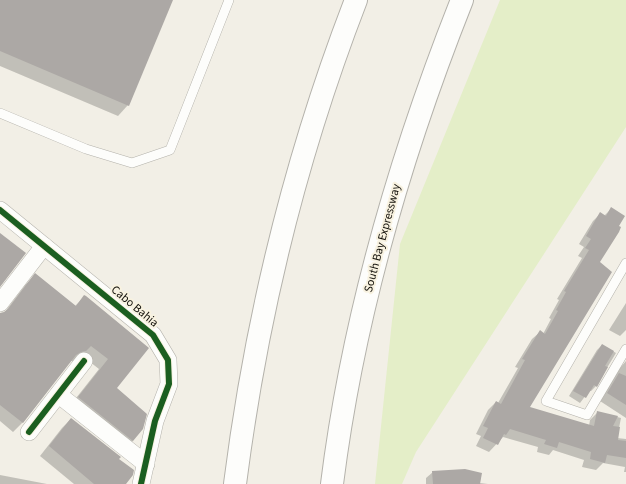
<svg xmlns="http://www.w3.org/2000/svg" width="626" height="484" viewBox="0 0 626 484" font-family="'Source Sans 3',sans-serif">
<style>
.green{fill:#e4eec8}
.shadow{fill:#0003}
.building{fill:#aca8a5}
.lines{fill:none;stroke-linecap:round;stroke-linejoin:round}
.lane-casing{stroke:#b4b2ab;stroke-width:10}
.street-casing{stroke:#b4b2ab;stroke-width:18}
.highway-casing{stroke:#b4b2ab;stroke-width:24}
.lane{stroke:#fdfdfb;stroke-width:9}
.street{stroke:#fdfdfb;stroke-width:17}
.highway{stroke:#fdfdfb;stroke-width:22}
.cycleway-casing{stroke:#f8f2e0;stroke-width:8}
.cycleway{stroke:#1b5e20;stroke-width:6}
.labels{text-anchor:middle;stroke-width:4;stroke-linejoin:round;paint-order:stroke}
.street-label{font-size:12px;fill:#110f09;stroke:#f8f2e0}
</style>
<rect width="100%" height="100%" fill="#f2efe6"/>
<path class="green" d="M500,0h126v127l-210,325 -14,32h-27l25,-240z"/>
<g class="shadow">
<path d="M0,0h172l-44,105 -10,11 -118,-50z"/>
<path d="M612,208l-14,54 -69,146 60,18 1,-6 8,-8 23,6 -4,20 9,1v33h-2l1,-5 -22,-4 -7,7 -14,-3 2,-7 -31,-10 -4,5 -12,-3 1,-5 -35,-10 -14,15 -13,-6 5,-10 -5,-2 12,-24 8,-8 2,1 20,-35 -3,-1 17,-28 8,-7 3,2 8,-15 -2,-1 10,-18 -2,-1 25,-41 -4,-2 6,-9 -5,-3 14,-23 7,-7 4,2z"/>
<path d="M36,275l39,31 10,-10 63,52 -33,40 18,53 -10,9 -54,-43 30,-38 -18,-14 -5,6h-6l-47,61 -10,10 -13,-11v-107l4,-1 22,-29z"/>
<path d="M626,303v27l-6,6 -11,-6z"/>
<path d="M602,345l14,8 -20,33 -5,5h-2l-9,12 -11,-7 28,-46z"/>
<path d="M626,361v57l-26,-17 20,-33z"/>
<path d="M71,419l47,40 8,25h-52l-34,-28 22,-28z"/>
<path d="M433,472l47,11 8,1h-62v-6z"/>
<path d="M0,475l47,9h-47z"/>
</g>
<g class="building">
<path d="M0,0h173l-44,106 -129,-55z"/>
<path d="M611,207l14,9 -6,10 2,1 -2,5 -19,30 12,10 -82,135 64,19 3,-15 21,5 -5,10 7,1 -2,13 8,1v17l-19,-3 -2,8 -15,-4 1,-7 -32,-10 -2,6 -13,-4 2,-4 -36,-11 -4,6 -2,-1 -6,11 -15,-7 5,-10 -5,-2 13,-25 5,3 24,-44 -3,-1 18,-29 5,4 13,-23 -2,-1 10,-18 -2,-1 25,-41 -4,-2 6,-9 -5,-3 14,-24 6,4z"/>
<path d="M0,233l26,20 -26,34z"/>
<path d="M35,273l41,33 8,-11 2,1 63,52 -32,40 30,26 -4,15 -10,12 -55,-44 30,-38 -17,-13 -5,5 -5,1 -5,3 -53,68 -23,-18v-92l4,-1 4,-3z"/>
<path d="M602,344l12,7 -9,15 3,1 -11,20 -3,-2 -8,13 -13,-7z"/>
<path d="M619,373l7,3v29l-19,-12z"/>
<path d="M71,418l50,39 -2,2 15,11 -1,5 -7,9h-32l-45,-38z"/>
<path d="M465,469l17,4 -2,11h-47l-1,-13z"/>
</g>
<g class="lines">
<defs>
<g id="lane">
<path d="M0,113l86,36 46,14 38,-13 59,-150"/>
<path d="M626,263l-80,138 41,14 39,-66"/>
</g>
<g id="street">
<path d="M0,210l153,125 15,25 1,24 -14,37 -14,63"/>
<path d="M0,303l44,-57"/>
<path d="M59,395l87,69"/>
<path d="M29,432l55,-71"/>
</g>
<g id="highway">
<path d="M235,484c21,-165 61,-329 121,-484"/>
<path d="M332,484c21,-167 68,-328 130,-484"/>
</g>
</defs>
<use href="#lane" class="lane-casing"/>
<use href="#street" class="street-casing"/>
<use href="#highway" class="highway-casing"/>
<use href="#lane" class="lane"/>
<use href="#street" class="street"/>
<use href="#highway" class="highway"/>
<defs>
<g id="cycleway">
<path d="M0,210l153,125 15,25 1,24 -14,37 -14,63"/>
<path d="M29,432l55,-71"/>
</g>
</defs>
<use href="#cycleway" class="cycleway-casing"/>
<use href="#cycleway" class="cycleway"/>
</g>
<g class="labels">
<g class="street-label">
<text transform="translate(382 238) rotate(-75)" y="4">South Bay Expressway</text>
<text transform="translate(135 306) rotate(40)" y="4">Cabo Bahia</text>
</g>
</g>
</svg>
